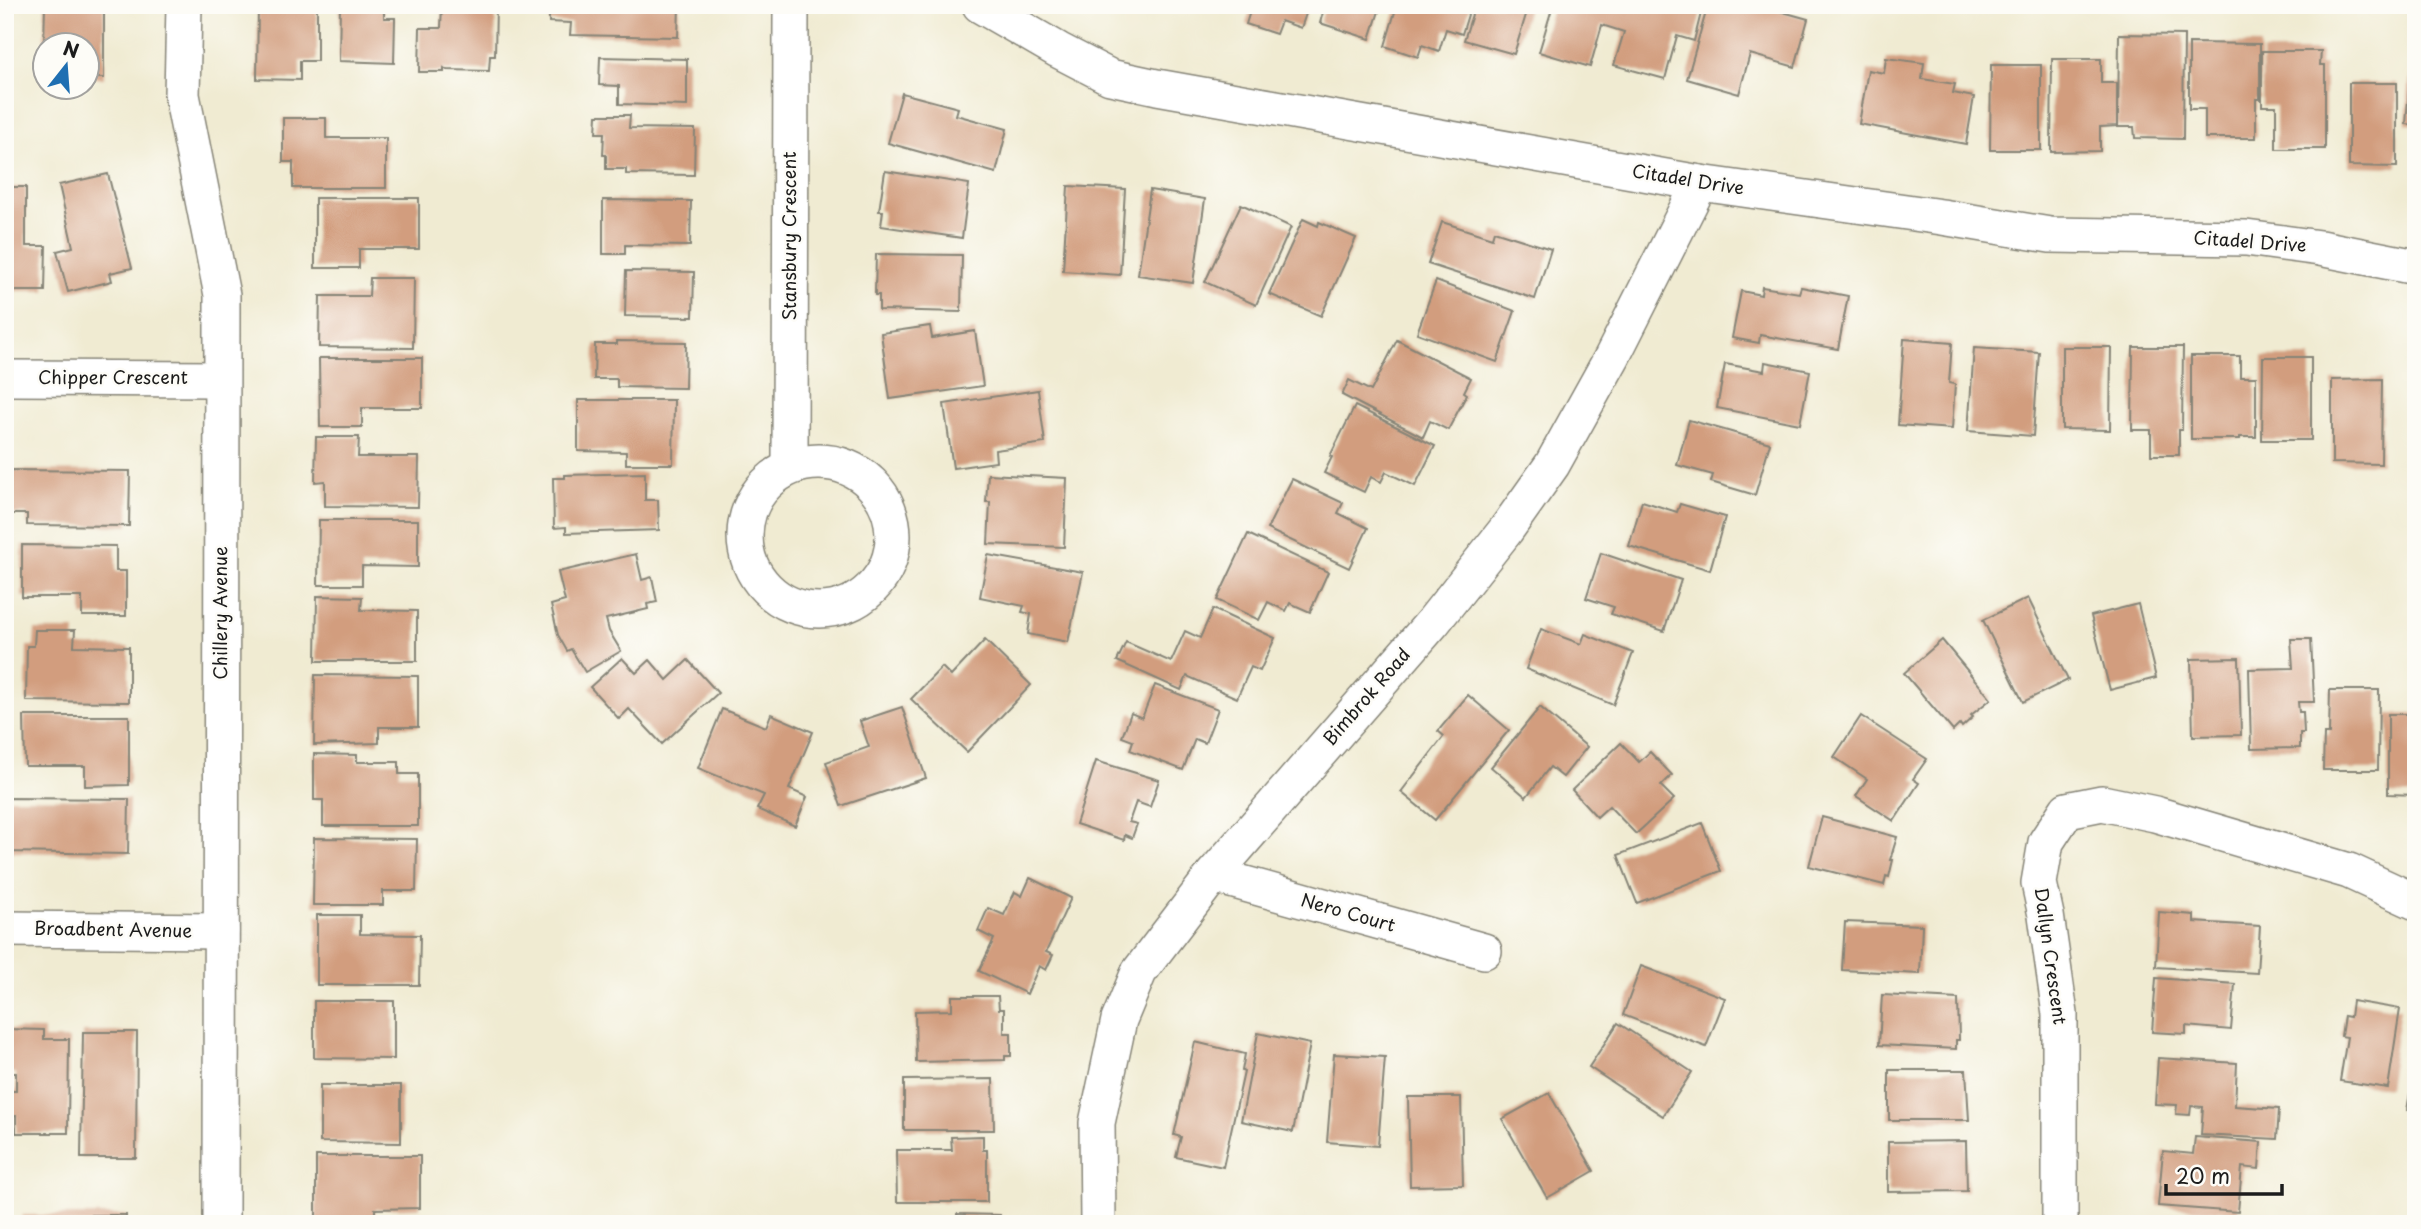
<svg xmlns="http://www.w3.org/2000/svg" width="2421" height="1229" viewBox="0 0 2421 1229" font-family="'Playpen Sans',sans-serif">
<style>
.building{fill:#d29d7e}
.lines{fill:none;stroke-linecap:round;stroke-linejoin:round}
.street-casing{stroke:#868477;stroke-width:38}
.street{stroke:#fff;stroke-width:35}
.labels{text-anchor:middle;stroke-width:5;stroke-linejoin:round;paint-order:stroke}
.street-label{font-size:18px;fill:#1c1c1c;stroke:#fdfcf7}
</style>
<rect width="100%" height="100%" fill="#fdfcf7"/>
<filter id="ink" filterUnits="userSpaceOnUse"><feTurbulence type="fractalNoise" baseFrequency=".0143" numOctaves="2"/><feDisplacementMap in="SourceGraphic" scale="14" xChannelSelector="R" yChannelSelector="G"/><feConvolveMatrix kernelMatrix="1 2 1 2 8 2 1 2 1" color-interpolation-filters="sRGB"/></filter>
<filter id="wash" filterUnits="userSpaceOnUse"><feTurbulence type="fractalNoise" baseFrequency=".00686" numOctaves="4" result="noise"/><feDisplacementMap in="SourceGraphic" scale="28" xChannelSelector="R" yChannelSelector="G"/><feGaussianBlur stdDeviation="1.57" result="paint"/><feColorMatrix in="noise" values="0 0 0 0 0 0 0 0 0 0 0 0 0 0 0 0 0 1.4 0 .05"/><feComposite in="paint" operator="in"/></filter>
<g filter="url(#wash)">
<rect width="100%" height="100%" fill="#f0ebd2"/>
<g id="blocks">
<g class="building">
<path d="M45,5h59v73h-16v-32h-44z"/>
<path d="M258,5h59v56h-17v19l-43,-1z"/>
<path d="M340,5h44v13h11l-1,45 -55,-2z"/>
<path d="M442,5h54l-1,51h-5l-1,15 -42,-1 -3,-2v4h-25l1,-44h21z"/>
<path d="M549,5h130l-1,32 -108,-2 1,-12 -22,-1z"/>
<path d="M1252,5h57l-8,23 -20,-7 -5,13 -30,-10z"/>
<path d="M1325,5h56l-11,34 -50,-16z"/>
<path d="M1397,5h74l-9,29 -16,-5 -7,22 -17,-6 -4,12 -33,-11z"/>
<path d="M1475,5h54l-15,49 -50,-14z"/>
<path d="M1553,5h150l-9,36 -17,-5 -12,43 -51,-14 10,-33 -22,-7 -12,42 -51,-15z"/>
<path d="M1708,5h50l50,14 -13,48 -45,-13 -11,40 -52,-15z"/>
<path d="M2119,34l65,1 -1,104 -48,-1 -1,-11h-16z"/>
<path d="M2189,43l71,1v55h-4v39h-51v-29h-16z"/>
<path d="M2262,51h59l-1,14h5v84h-49v-43h-14z"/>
<path d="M600,57l87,2v47l-68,-2v-18l-20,-1z"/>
<path d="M1886,58l38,5 -2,16 33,5 -2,9 21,4 -8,47 -107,-20 9,-54 16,3z"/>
<path d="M2052,59h49v24h16v43l-17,1v24l-49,1z"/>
<path d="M1991,65h50v85h-51z"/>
<path d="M2410,76h6v49l-10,-1z"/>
<path d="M2349,83h48v84l-48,-1z"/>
<path d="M902,93l56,15 -2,7 51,14 -11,44 -108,-30z"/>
<path d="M597,115h33l-1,13 66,1 -1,46 -68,-1v-5h-20v-14h-3l1,-22h-8z"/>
<path d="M283,118h43v20h60v50h-93v-26h-10z"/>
<path d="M885,171l84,13 -7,54 -81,-12 2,-15h-4z"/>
<path d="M108,174l24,94 -22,5 2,8 -44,11 -11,-41 16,-4 -14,-62z"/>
<path d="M1068,186l57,3 -5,86 -57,-4z"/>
<path d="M5,187h21v59h20l-1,45h-40z"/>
<path d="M1150,190l55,9 -12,84 -55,-8z"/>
<path d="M315,198h104v51h-60v19h-44z"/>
<path d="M603,200l88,1 -1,45 -65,-1v9h-22z"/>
<path d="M1241,204l50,23 -35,78 -51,-23z"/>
<path d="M1303,219l15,7 1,-4 37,16 -35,78 -52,-22z"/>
<path d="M1442,222l50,16 2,-7 57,18 -16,50 -107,-35z"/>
<path d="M876,254l86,1 -1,57 -82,-2v-15h-4z"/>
<path d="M626,271l68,1 -1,45 -68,-1z"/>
<path d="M370,278h44l-1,70 -94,-1 1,-51h49z"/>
<path d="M1436,281l79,30 -18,51 -80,-29z"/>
<path d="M1762,287l37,6 2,-6 47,9 -10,53 -78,-14 -1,8 -27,-5 9,-47 20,4z"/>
<path d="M930,326l2,12 43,-7 8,55 -93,13 -9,-66z"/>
<path d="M1904,339l48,4 -3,40 6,1 -3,45 -54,-4z"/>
<path d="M1397,340l74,38 -7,14 3,2 -19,36 -18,-9 -7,16 -81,-42 7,-15 22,11z"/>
<path d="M617,341l69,1 -1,46 -68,-1v-8h-23l1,-35h22z"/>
<path d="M2062,347h49l-1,83 -48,-1z"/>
<path d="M2133,347h50l-1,83h-3v25h-28v-25h-19z"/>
<path d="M1974,348l65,4 -6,84 -65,-5z"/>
<path d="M2191,356h49v21h16v60h-16v2h-49z"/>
<path d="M2263,357h48v83h-49z"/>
<path d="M319,358h103v50h-60v19h-42z"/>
<path d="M1765,362l45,9 -10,53 -83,-16 8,-44 39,7z"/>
<path d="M2382,379l-1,85 -49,-1v-83z"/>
<path d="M1038,390l7,53 -50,7 1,12 -43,6 -9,-64z"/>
<path d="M578,400h96l-1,64h-47v-12l-48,-1z"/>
<path d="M1355,406l80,40 -20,40 -29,-14 -5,10 -10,-5 -7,15 -40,-19 8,-16 -2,-1z"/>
<path d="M1689,420l81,23 -15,52 -44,-13 2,-7 -36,-10z"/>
<path d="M316,437h43l-1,20h61l-1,50 -93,-1v-25l-10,1z"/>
<path d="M5,470l125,1 -1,55 -102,-1v-11h-22z"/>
<path d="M645,473v27h13l1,30 -93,3v-6l-12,1 -1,-50h12v-3z"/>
<path d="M988,474l79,4 -3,69 -76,-3 2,-42h-4z"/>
<path d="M1292,479l51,24 -5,10 30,15 -19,40 -82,-39z"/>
<path d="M1642,501l35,11 3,-8 45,13 -15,53 -81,-24z"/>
<path d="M319,520h99v47l-56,-1v19h-44z"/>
<path d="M1248,534l80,38 -18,40 -20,-9 -4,8 -18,-9 -9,18 -42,-20z"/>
<path d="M22,545l94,1v25h10v45h-44v-19h-60z"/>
<path d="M1601,553l80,27 -17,51 -53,-17 3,-7 -28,-9z"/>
<path d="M636,554l6,26 10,-3 5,25 -10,2 1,5 -42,10 3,12 12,20 -36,21 -14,-23 -4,2 -9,-16 -7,-30 14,-4 -7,-29z"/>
<path d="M988,555l95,17 -15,70 -40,-8 3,-20 -9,-2 2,-6 -44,-9z"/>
<path d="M317,596l45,1 -1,13 56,1v50h-101z"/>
<path d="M2028,598l40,82 -45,22 -40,-82z"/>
<path d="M2138,604l18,74 -46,12 -19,-74z"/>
<path d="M1213,609l62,29 -15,33 -9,-4 -14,31 -50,-22 -6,14 -64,-29 9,-19 45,20 14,-31 15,7z"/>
<path d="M1541,629l40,15 4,-10 48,19 -20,52 -87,-36z"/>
<path d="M35,630h40l-1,16 55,1v55l-103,-1 1,-55h7z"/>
<path d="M2291,639h20l3,63h-16l1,10h4l1,21h-4v15l-49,1 -2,-80 44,-1z"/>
<path d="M985,640l46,45 -64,67 -56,-53 31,-32 9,9z"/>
<path d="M1942,640l49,59 -20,16 2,2 -11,10 -2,-3 -7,7 -49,-58z"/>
<path d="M622,658l14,15 14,-13 17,20 21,-20 30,33 -56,51 -33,-35 -10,10 -29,-32z"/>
<path d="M2239,658l2,77 -48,1 -2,-77z"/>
<path d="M315,675l103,1v51h-39v16l-65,2z"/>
<path d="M1155,685l63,24 -13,34 -10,-4 -12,31 -53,-20 3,-9 -11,-4 9,-24 11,5z"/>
<path d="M2330,690h49l-1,80h-55l1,-36h5z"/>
<path d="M1468,695l41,35 -74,90 -34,-28 43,-56 -6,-5z"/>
<path d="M902,707l24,71 -85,28 -15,-44 43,-15 -9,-26z"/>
<path d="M1540,707l47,40 -24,30 -13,-10 -24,30 -35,-30z"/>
<path d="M722,709l44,18 5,-13 42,18 -24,57 18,8 -12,29 -38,-17 7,-14 -66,-27z"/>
<path d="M2388,714h28v81l-28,-1z"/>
<path d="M24,716h105v69l-44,1v-20h-60z"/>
<path d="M1861,716l66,43 -14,20 6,4 -25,38 -38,-25 11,-17 -33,-22z"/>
<path d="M1621,743l18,19 11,-10 22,23 -11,11 13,13 -38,35 -27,-28 -12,11 -25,-27z"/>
<path d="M314,754l43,1v7h42v12h19v52h-95v-26h-9z"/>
<path d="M1096,761l63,19 -9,27 -14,-5 -7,20 8,2 -5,14 -7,-3 -1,5 -48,-16z"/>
<path d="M5,798l124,1 -1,55 -123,-2z"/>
<path d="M1822,817l75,20 -7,23h3l-4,17 -3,-1 -2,9 -75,-19z"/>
<path d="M1702,823l19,48 -84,32 -19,-48z"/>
<path d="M314,838l103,1 -1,52h-33v14h-70z"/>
<path d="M1030,878l41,20 -25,54 7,3 -7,15 -7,-4 -12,28 -48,-23 15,-32 -16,-8 10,-23 16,7 11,-23 7,4z"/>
<path d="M2159,912l35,3v7l66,4 -3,47 -101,-6z"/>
<path d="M317,915h43v19l60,1 -1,50h-102z"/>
<path d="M1845,922l77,3 -2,49 -78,-4z"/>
<path d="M1641,966l84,32 -19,49 -83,-32z"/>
<path d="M2156,978l79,6 -4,46 -45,-4v8l-34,-2z"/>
<path d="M1882,995l76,4 1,41h-3v9l-77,-4z"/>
<path d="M952,996h46l1,13h5v24h7v23h-6v4l-89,2 -1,-51 37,-1z"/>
<path d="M314,1001h80v58l-80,-1z"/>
<path d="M2352,1001l48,8 -12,79 -48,-7 7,-44 -6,-1 3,-20 6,1z"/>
<path d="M1618,1023l74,49 -29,44 -74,-49z"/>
<path d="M5,1029l39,1v9h25l-1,94h-52v-17h-11v-25h11v-18h-11z"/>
<path d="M83,1032h54l-1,126h-55z"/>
<path d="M1258,1033l52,11 -17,88 -52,-11z"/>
<path d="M1195,1042l50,12 -3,17 2,1 -21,95 -47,-10 5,-20 -7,-2z"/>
<path d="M1334,1054l51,3 -7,89 -51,-4z"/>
<path d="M2158,1058l79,5 -2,43 44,3 -2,30 -76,-4 2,-28 -12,-1 -1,9 -14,-1 1,-9 -22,-1z"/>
<path d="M1889,1070h77l3,50h-80z"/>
<path d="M2414,1070h2v41l-9,-1z"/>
<path d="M993,1079l1,51h-90v-50z"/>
<path d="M320,1085h81v58l-81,-1z"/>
<path d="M1549,1093l45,78 -47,27 -45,-79z"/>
<path d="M1408,1097h53l2,88 -53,1z"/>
<path d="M983,1136v14h4v52h-90l-1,-52h56l-1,-13z"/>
<path d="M2195,1137l66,5 -2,27 -17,-2 -4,45 -80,-6 5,-55 30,3z"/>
<path d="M1966,1141l1,50 -79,1v-50z"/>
<path d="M316,1156h104v52l-45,1v15h-59z"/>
<path d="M957,1214l43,1v9h-43z"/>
<rect x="22" y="1215" width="104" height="9"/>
</g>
</g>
</g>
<g filter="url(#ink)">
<use href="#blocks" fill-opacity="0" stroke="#868477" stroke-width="2"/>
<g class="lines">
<defs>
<g id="street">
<path d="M184,5l-2,90 40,200 -1,929"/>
<path d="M980,5l78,45 52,27 47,10 543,96 242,34 108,18 196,3 74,10 96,19"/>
<path d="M5,378l215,1"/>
<circle cx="819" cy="536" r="74"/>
<path d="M790,467l1,-462"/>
<path d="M1213,875l271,76"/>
<path d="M5,929l216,2"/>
<path d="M1098,1224l-1,-101 22,-103 20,-48 74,-97 220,-253 73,-92 46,-65 60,-108 88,-174"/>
<path d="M2060,1224v-210l-14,-99 -7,-32 7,-41 21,-32 35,-7 53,11 194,57 67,31"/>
</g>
</defs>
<use href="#street" class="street-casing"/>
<use href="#street" class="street"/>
</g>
</g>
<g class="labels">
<g class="street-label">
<text transform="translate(1688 180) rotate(9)" y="6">Citadel Drive</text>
<text transform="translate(790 236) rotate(-90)" y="6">Stansbury Crescent</text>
<text transform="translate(2250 242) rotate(4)" y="6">Citadel Drive</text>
<text x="113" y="384">Chipper Crescent</text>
<text transform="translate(221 613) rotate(-90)" y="6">Chillery Avenue</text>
<text transform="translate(1367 697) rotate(-49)" y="6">Bimbrok Road</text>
<text transform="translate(1348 913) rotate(16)" y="6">Nero Court</text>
<text transform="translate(113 930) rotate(1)" y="6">Broadbent Avenue</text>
<text transform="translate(2050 956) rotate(82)" y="6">Dallyn Crescent</text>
</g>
</g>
<rect width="2421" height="1229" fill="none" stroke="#fdfcf7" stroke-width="28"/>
<g transform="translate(66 66) rotate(17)"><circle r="33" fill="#fdfcf7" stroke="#a3a29f" stroke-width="2"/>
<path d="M0-5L12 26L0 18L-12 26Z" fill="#1f6fb2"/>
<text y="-10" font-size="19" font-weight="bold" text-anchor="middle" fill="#1c1c1c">N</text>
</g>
<path d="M2166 1184v10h116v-10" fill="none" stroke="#1c1c1c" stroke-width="3.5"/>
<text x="2176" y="1184" font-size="21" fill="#1c1c1c" stroke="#fdfcf7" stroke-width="5" paint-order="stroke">20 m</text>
</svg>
